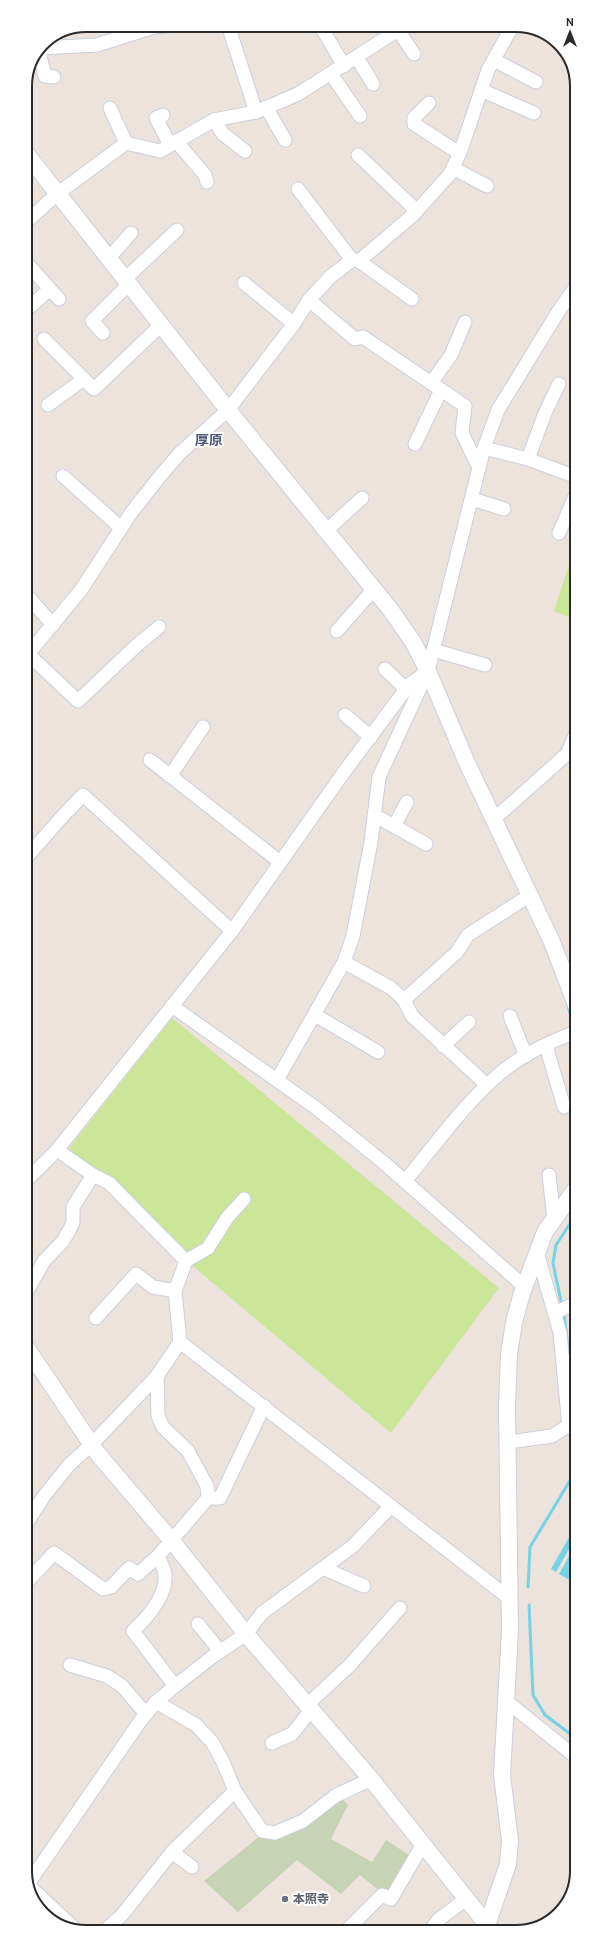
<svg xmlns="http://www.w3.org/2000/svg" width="602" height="1957" viewBox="0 0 602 1957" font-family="Cabin,'Noto Sans JP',sans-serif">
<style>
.cemetery{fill:#c7d3b5}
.pitch{fill:#cbe599}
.water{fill:#76d3e6}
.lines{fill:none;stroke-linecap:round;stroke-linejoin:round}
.stream{stroke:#76d3e6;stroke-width:3}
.minor-casing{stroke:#cbcfda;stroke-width:15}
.tertiary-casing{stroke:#cbcfda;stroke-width:18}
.minor{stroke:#fff;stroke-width:13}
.tertiary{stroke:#fff;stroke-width:16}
.worship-dot{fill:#6b7280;stroke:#fff;stroke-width:1.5}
.labels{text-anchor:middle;stroke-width:4;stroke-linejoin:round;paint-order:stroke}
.worship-label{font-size:12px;font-weight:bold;fill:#5b616d;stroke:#fff;text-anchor:start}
.quarter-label{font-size:14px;font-weight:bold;fill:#4d5877;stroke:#fff}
.rim{fill:none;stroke:#2a2a2a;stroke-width:2}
</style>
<rect width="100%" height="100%" fill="#ebe3dc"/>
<path class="cemetery" d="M340,1796l8,9 -17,34 41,23 14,-22 26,17 -25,40 -27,-22 -19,19 -44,-34 -59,52 -34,-31 56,-45z"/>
<g class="pitch">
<path d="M576,544v76l-22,-9z"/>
<path d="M172,1018l327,270 -108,145 -204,-172 -118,-113z"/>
</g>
<g class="water">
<path d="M571,1534l5,3 -20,35 -5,-3z"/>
<path d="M577,1542v33l-4,7 -14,-8z"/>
</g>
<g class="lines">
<g class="stream">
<path d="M568,1006l7,23"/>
<path d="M562,1306l-9,-43 3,-18 21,-32"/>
<path d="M564,1313l5,44"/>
<path d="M575,1427l2,25"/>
<path d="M528,1587l2,-40 47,-78"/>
<path d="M529,1605l4,90 12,20 32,24"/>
</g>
<defs>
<g id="minor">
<path d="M228,25l28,87"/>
<path d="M320,25l24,41"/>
<path d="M398,30l16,24"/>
<path d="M41,48l56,-3 57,-18 21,-2"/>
<path d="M39,52l6,24 9,1"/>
<path d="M357,58l16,26"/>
<path d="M494,60l42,22"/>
<path d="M331,74l29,42"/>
<path d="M481,90l53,23"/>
<path d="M429,103l-15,15v6l45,29"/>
<path d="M266,107l19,33"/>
<path d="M110,108l16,35"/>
<path d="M163,115l-7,3 14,27"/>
<path d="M214,120l9,14 22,17"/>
<path d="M176,141l29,34 2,7"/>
<path d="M358,155l59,56"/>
<path d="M453,168l34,18"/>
<path d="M298,189l54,71"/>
<path d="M25,223l32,-29 69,-51 34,8 54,-31 42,-8 42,-18 108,-69"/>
<path d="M109,258l22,-25"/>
<path d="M25,261l34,38"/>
<path d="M359,261l53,38"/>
<path d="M125,279l52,-49"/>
<path d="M244,283l50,41"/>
<path d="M309,300l46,39 8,-2 102,69 -3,27 17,35"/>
<path d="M25,311l25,-22"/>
<path d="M103,333l-11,-12 37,-37"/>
<path d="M44,339l50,50 68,-65"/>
<path d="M431,383l20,-28 14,-33"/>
<path d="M48,405l36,-26"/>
<path d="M415,444l26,-54"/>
<path d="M484,448l44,11 48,18"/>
<path d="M528,459l17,-46 14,-29"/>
<path d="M63,476l58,52"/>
<path d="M472,499l32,10"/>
<path d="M327,530l35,-32"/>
<path d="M559,533l17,-39"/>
<path d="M25,593l28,32"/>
<path d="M337,631l37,-42"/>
<path d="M433,650l52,15"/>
<path d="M25,654h3l53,-64 50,-77 30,-38 19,-22 48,-43 65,-85 16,-25 21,-23 22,-17 7,1 54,-46 37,-41 11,-24 27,-80 25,-45"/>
<path d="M28,654l50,47 58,-55 23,-19"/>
<path d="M385,669l21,20"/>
<path d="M345,715l26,22"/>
<path d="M150,760l130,102"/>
<path d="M170,776l33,-49"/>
<path d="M374,815l52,29"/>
<path d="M493,820l74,-66 9,-21"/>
<path d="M394,826l13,-24"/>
<path d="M26,858l34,-39 23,-24 149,136"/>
<path d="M344,962l47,26 13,12 8,16 75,69"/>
<path d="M404,1000l53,-48 11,-17 62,-40"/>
<path d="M172,1006l144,102 67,54 142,125"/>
<path d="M315,1015l63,37"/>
<path d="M510,1016l16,40"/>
<path d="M443,1046l26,-24"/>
<path d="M546,1046l18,61"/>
<path d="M277,1080l67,-118 9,-26 18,-94 8,-65 49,-106 56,-223 14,-38 60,-98 18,-26"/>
<path d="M57,1150l36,25 16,8 77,78 -11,30 5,51 329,256"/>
<path d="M549,1175l5,44"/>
<path d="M26,1181l31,-31 175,-219 112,-159 65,-87 19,-14"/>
<path d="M405,1181c31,-37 61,-80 99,-111 20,-16 48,-29 72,-38"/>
<path d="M537,1252l23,81 9,94"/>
<path d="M186,1261l22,-13 19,-30 17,-19"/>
<path d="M26,1293l18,-32 19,-20 7,-12 3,-7v-15l20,-32"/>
<path d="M555,1313l22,-11"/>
<path d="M96,1318l40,-44 17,13 22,4"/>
<path d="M563,1359l14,9"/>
<path d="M157,1376l1,40 5,11 25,24 19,35 1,12"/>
<path d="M509,1442l43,-6 24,-15"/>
<path d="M26,1524l18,-28 25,-31 23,-21 65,-68 23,-34"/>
<path d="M323,1568l41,18"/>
<path d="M26,1583l28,-30 49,36 8,-2 18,-19 9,6 20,-18"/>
<path d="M198,1624l22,27"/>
<path d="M70,1665l37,11 15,10 24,28"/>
<path d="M175,1686l-42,-55c15,-14 34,-35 32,-57 -1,-6 -5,-13 -7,-18l50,-58h12l44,-92"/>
<path d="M505,1700l72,58"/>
<path d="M156,1702l40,23 16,17 11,20 12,29 27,40 13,2 28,-12 32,-25 36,-17"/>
<path d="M307,1705l43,-40 50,-57"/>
<path d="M272,1743l20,-9 19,-24"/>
<path d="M192,1867l-20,-15 63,-61"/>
<path d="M26,1883l49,46"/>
<path d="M28,1884l113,-164 15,-18 19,-16 37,-29 34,-23 16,-21 91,-67 38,-40"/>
<path d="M346,1931l36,-36 9,4 32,-55"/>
<path d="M430,1931l8,-11 28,-21"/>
<path d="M103,1932l19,-17 50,-63"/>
</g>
<g id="tertiary">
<path d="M25,152l203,258 162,199 23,33 15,29 39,92 85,179 24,63"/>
<path d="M26,1347l72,107 74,87 74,93 125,145 121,152"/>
<path d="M485,1931l23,-67 2,-23 -8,-66 8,-145 -3,-224 2,-52 5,-32 8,-29 23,-61 32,-45"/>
</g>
</defs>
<use href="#minor" class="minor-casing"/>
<use href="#tertiary" class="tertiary-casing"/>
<use href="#minor" class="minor"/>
<use href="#tertiary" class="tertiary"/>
</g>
<circle class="worship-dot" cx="285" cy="1899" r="4"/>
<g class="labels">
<g class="worship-label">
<text x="293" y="1903">本照寺</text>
</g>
<g class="quarter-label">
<text x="209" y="445">厚原</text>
</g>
</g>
<path d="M0 0H602V1957H0ZM86 32H516A54 54 0 0 1 570 86V1871A54 54 0 0 1 516 1925H86A54 54 0 0 1 32 1871V86A54 54 0 0 1 86 32Z" fill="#fff" fill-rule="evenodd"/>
<path class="rim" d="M86 32H516A54 54 0 0 1 570 86V1871A54 54 0 0 1 516 1925H86A54 54 0 0 1 32 1871V86A54 54 0 0 1 86 32Z"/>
<g transform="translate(570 32)" stroke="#ffffff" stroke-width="3" paint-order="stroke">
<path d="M0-3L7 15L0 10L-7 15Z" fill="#2a2a2a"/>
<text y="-6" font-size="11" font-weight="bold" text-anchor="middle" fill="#2a2a2a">N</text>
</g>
</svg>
